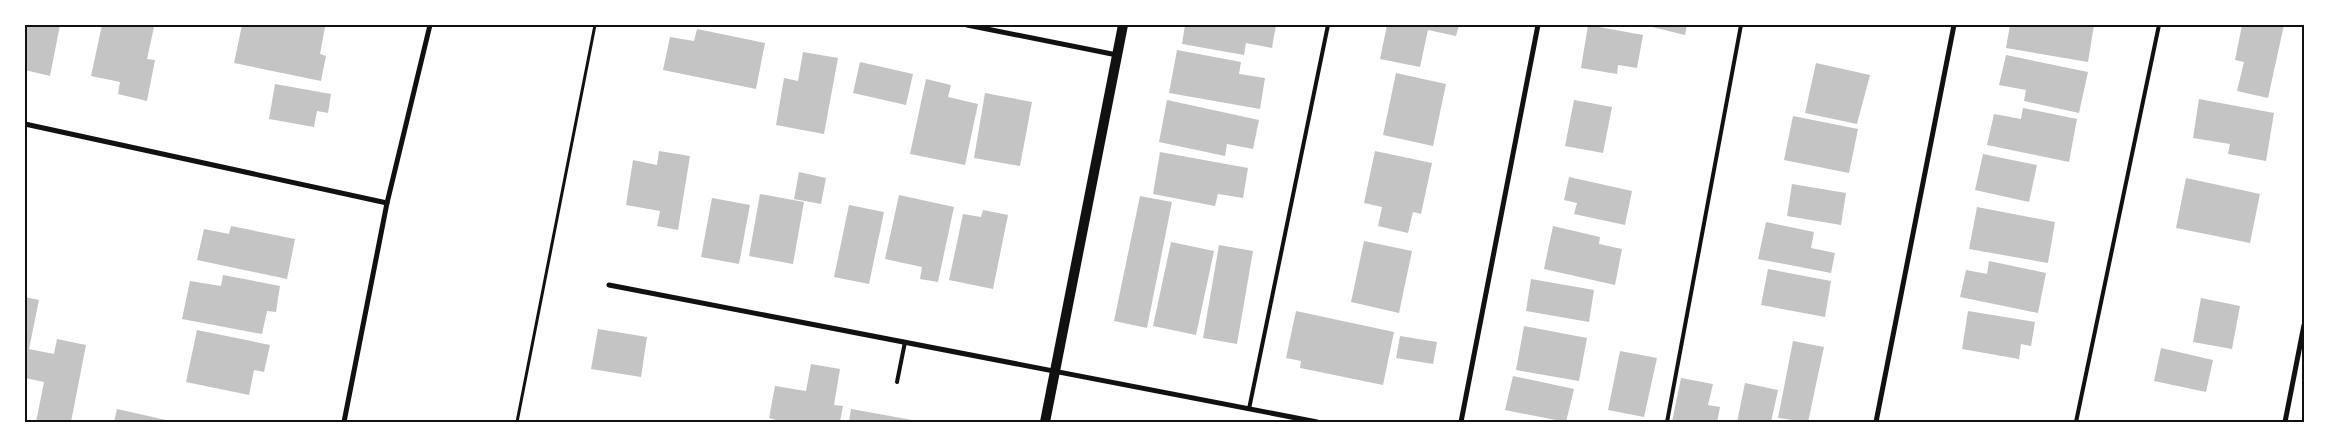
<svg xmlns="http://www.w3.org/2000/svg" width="2329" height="447" viewBox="0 0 2329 447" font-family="'Public Sans',sans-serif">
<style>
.building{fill:#c4c4c4}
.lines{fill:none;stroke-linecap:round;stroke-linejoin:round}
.path{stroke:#111;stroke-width:3}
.service{stroke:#111;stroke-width:4}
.minor{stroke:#111;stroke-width:5}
.secondary{stroke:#111;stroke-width:10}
.neatline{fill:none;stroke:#111;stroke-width:2}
</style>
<rect width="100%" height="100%" fill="#fff"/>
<g class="building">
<path d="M25,25h35l-10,51 -25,-6z"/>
<path d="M102,25l52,2 -7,32 8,1 -8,41 -29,-7 2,-12 -29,-6z"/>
<path d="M242,25l83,2 -5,27 6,2 -5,25 -87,-18z"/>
<path d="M1185,25h91l-4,23 -26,-5 -2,12 -62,-11z"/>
<path d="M1387,25h72l-3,11 -28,-6 -8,37 -40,-8z"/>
<path d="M1588,25l55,10 -6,33 -19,-3 -1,9 -36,-6z"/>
<path d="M1644,25h43l-2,10z"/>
<path d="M2010,25h84l-6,37 -82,-14z"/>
<path d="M2242,25h42l-16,73 -31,-7 7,-29 -9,-2z"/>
<path d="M697,29l68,14 -9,46 -93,-19 7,-33 24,4z"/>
<path d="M1177,50l64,12 -2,12 26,4 -5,31 -91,-16z"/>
<path d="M803,52l35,6 -14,76 -48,-9 8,-47 14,3z"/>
<path d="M2006,55l82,17 -9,41 -55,-12 2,-11 -27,-5z"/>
<path d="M860,62l53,12 -7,31 -53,-12z"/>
<path d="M1816,63l54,12 -13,49 -52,-11z"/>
<path d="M1396,73l50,11 -13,62 -50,-11z"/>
<path d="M926,79l25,6 -3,12 30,7 -13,61 -55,-11z"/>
<path d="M275,84l56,10 -3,19 -11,-2 -3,16 -45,-8z"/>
<path d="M985,93l47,9 -12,64 -46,-8z"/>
<path d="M2199,99l75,14 -8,48 -38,-7 2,-10 -37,-6z"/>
<path d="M1167,100l92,20 -6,29 -26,-5 -2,12 -66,-14z"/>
<path d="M1574,100l38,7 -9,46 -38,-7z"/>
<path d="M2023,108l54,11 -8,43 -82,-17 7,-31 27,5z"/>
<path d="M1793,116l65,13 -9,44 -65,-13z"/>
<path d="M659,151l31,5 -12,74 -21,-4 3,-15 -34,-6 7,-45 24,5z"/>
<path d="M1375,151l57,12 -11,51 -8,-2 -5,21 -30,-7 4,-19 -18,-4z"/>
<path d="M1160,152l88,16 -5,30 -25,-4 -3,12 -62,-12z"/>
<path d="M1983,154l54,11 -8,37 -54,-12z"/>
<path d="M799,172l27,6 -5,26 -27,-5z"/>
<path d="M1569,177l63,14 -7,34 -51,-11 3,-11 -13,-3z"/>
<path d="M2186,178l74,16 -10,49 -74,-15z"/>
<path d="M1792,184l54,9 -5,32 -54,-9z"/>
<path d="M760,194l44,8 -11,62 -44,-8z"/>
<path d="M899,195l55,12 -16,75 -18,-3 2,-12 -37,-8z"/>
<path d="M1140,196l32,6 -25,126 -33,-7z"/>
<path d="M712,198l38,7 -11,59 -38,-7z"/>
<path d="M849,205l35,7 -15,72 -35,-7z"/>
<path d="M1977,207l78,15 -7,41 -79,-14z"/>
<path d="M983,210l25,5 -15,74 -44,-9 14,-66 18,3z"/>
<path d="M1766,222l48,10 -3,16 24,5 -4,20 -73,-14z"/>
<path d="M231,226l64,13 -8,40 -90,-19 7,-31 25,5z"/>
<path d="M1553,226l47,11 -1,7 23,5 -7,36 -71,-16z"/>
<path d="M1364,241l48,10 -13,62 -48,-11z"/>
<path d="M1171,242l43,9 -18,84 -43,-9z"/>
<path d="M1219,245l34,6 -16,93 -34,-6z"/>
<path d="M1989,261l57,12 -8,40 -78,-16 6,-27 21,4z"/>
<path d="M1768,269l63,12 -6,36 -64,-12z"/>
<path d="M223,275l57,11 -4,26 -9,-1 -5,23 -80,-15 8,-38 31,5z"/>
<path d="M1531,279l63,11 -5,32 -63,-11z"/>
<path d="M25,297l14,3 -10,49 25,5 3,-15 29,6 -15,77h-35l8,-40 -19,-4z"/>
<path d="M2201,298l39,8 -8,43 -39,-7z"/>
<path d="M1296,311l98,21 -11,53 -83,-17 1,-7 -15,-3z"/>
<path d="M1968,311l67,11 -4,24 -10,-2 -2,15 -57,-10z"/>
<path d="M1524,326l63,12 -8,43 -63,-11z"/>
<path d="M598,329l49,8 -6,40 -50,-8z"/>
<path d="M197,330l73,15 -6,27 -10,-2 -5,25 -63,-13z"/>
<path d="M1400,336l37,6 -4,22 -37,-6z"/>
<path d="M1793,341l31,6 -16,75 -30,-4z"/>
<path d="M2161,348l52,12 -7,32 -52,-11z"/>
<path d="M1620,351l37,7 -13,59 -36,-7z"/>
<path d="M811,364l29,5 -6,36 9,1 -3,16h-57l-14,-4 6,-32 31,5z"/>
<path d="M1513,376l61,13 -8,33 -61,-12z"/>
<path d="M1681,378l32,6 -5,21 12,2 -3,15h-45z"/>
<path d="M1745,383l33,7 -7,32h-34z"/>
<path d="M117,409l49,11v2h-52z"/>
<path d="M851,409l67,12v1h-69z"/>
</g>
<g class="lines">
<path class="path" d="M517,422l78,-397"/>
<g class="service">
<path d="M897,382l8,-40"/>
<path d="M1249,409l79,-384"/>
<path d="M1667,422l74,-397"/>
<path d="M2076,422l83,-397"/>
</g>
<g class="minor">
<path d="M967,25l150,30"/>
<path d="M25,124l362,79"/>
<path d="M609,285l708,137"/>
<path d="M344,422l43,-219 43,-178"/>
<path d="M1461,422l77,-397"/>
<path d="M1876,422l78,-397"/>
<path d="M2285,422l19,-97"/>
</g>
<path class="secondary" d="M1045,422l78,-397"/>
</g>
<rect width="2329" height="447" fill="none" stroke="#ffffff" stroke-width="52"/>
<rect x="26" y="26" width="2277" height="395" class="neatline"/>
</svg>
